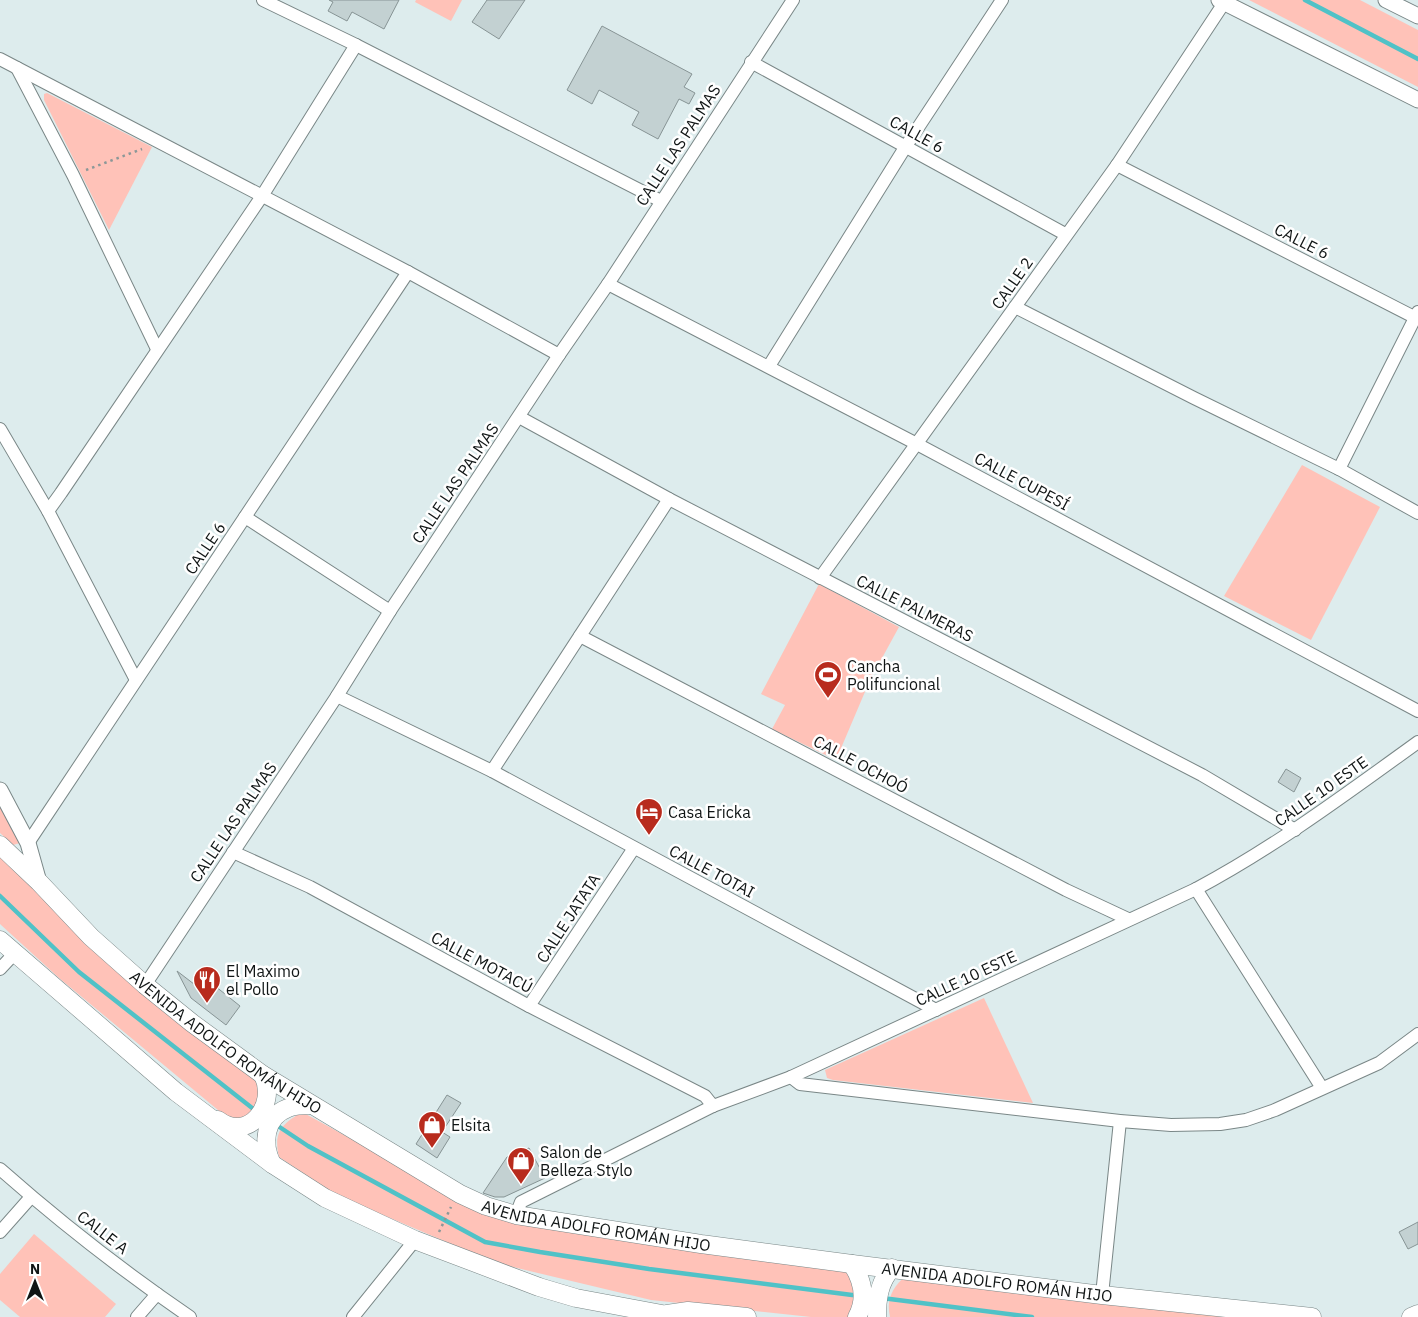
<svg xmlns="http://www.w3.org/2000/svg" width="1418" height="1317" viewBox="0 0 1418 1317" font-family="'IBM Plex Sans',sans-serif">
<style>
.green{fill:#ffc2b8}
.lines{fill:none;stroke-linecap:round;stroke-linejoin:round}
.stream{stroke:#50c2c7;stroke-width:4.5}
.building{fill:#c3d1d2;stroke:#879495}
.minor-casing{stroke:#7a8787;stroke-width:14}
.tertiary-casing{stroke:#7a8787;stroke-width:17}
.secondary-casing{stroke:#7a8787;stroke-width:19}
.path{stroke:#8c9898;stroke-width:2.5;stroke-dasharray:2.5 4;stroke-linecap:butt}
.minor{stroke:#fff;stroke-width:12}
.tertiary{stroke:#fff;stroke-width:15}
.secondary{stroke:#fff;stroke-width:18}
.labels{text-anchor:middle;stroke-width:5;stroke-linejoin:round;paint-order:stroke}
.street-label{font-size:16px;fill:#101515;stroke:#fff}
.poi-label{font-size:16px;fill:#101515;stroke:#fff;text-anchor:start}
</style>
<rect width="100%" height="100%" fill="#ddeced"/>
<g class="green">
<path d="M416,0h46l-11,21 -36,-19z"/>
<path d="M1249,0h111l58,30v57z"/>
<path d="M47,93l105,54 -43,83 -65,-130v-6z"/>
<path d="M1302,465l78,42 -69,133 -87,-44z"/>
<path d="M819,584l80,43 -29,53 -34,80 -64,-31 13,-24 -24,-11z"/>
<path d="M0,805l20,38 -7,2 -13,-12z"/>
<path d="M0,843l265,241 -11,32 -24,4 -171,-142 -59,-54z"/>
<path d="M984,998l49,105 -200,-23 -6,-2 -2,-8z"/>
<path d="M302,1112l157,86 392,72 6,11 -6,36h-40l-160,-17 -155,-37 -160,-68 -57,-38c-6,-25 3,-33 23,-45z"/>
<path d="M34,1234l82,70 -11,13h-85l-20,-17v-26z"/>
<path d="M906,1276l358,41h-374c-4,-17 2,-30 16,-41z"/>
</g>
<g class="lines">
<g class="stream">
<path d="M1305,0l113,59"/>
<path d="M0,896l79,76 177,139"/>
<path d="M275,1124l33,22 177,96 55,10 109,17 211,27"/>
<path d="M882,1298l150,19"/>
</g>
</g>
<g class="building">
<path d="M329,0h70l-15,29 -32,-17 -5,9 -19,-10 5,-9z"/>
<path d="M487,0h38l-26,39 -27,-17z"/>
<path d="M602,26l90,48 -8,13 11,6 -6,11 -10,-5 -21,40 -26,-14 7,-13 -40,-22 -7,14 -25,-14z"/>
<path d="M1286,769l15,9 -7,14 -16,-10z"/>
<path d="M177,971l26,20 7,-9 30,24 -14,19 -35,-27z"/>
<path d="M447,1095l14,8 -19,29 8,5 -13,21 -21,-14z"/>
<path d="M529,1148l16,30 -41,19h-9l-12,-4 24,-36z"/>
<path d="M1418,1222v22l-10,5 -9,-17z"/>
</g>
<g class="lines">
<defs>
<g id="minor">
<path d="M263,0l93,45 305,156"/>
<path d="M0,59l408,213 151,83"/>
<path d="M751,62l314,172"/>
<path d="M17,68l56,107 84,174"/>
<path d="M1117,165l301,154"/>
<path d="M608,284l307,159 503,268"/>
<path d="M1015,307l179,91 145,71 79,44"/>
<path d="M769,366l137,-220 96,-146"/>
<path d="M519,417l150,82 533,276 93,55"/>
<path d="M0,429l48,82 88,169"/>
<path d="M1339,469l79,-157"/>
<path d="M48,511l13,-18 201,-297 94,-151"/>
<path d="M245,517l145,94"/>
<path d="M820,578l297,-413 107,-162"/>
<path d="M580,636l486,254 62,29"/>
<path d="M337,696l155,75 444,239"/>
<path d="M492,771l177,-272"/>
<path d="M28,843l380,-571"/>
<path d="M233,852l77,35 219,119 176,90 8,10"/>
<path d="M1196,889l126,199"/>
<path d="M0,969l14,-15"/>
<path d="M145,985l192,-289 53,-85 169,-256 49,-71 185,-284"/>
<path d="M529,1006l105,-158"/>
<path d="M791,1077l9,7 320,37 51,4 49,-1 26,-4 29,-10 104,-47 39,-29"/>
<path d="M0,1169c60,53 124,103 190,148"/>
<path d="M516,1215l5,-13 192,-96 78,-29 405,-188c79,-42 150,-95 222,-147"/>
<path d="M0,1232l31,-35"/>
<path d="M1102,1295l18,-174"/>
<path d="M137,1317l20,-23"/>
<path d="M353,1317l62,-77"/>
</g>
<g id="tertiary">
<path d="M1219,0l199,100"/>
<path d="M1386,0l32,16"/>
<path d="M0,790l28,53 11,39"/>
</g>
<g id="secondary">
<path id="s1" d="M0,845l39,37 52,55 54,48 47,38 71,52 197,119 26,12 30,9 185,29 151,20 250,31 210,22"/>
<path d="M0,940l176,152 96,72 53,34 90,42 124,47 37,11 102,19"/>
<path d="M218,1120c30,23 60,-15 45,-45"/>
<path d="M272,1164c-10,-20 -8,-47 16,-56 7,-3 15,-3 23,-3"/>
<path d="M852,1264c11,17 15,35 5,53"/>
<path d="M667,1314l21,-3 59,6"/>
<path d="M877,1317c0,-18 2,-35 15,-49"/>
<path d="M1411,1317l7,-3"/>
</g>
</defs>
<use href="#minor" class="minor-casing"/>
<use href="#tertiary" class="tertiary-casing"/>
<use href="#secondary" class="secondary-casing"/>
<g class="path">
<path d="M86,170l56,-21"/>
<path d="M439,1232l12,-25"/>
</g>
<use href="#minor" class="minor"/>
<use href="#tertiary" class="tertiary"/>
<use href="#secondary" class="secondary"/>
</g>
<defs>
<symbol id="stadium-pin" viewBox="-11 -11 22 30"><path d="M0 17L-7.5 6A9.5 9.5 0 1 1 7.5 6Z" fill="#b82b1d" stroke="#fff"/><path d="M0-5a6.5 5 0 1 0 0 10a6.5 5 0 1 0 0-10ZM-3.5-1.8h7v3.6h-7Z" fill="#fff"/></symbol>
<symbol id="hotel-pin" viewBox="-11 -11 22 30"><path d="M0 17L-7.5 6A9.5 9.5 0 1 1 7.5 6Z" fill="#b82b1d" stroke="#fff"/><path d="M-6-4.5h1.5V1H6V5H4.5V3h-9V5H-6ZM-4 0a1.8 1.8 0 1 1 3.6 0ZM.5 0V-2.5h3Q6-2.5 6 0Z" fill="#fff"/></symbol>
<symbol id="restaurant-pin" viewBox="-11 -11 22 30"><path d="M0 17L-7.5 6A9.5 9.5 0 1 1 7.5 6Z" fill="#b82b1d" stroke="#fff"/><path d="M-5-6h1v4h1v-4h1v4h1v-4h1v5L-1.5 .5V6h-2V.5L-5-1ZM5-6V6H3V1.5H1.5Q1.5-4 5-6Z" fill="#fff"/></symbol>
<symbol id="shop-pin" viewBox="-11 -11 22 30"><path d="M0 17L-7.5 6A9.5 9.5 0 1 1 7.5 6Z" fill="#b82b1d" stroke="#fff"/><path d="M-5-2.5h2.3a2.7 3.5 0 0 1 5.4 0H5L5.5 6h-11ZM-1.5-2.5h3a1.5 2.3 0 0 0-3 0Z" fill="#fff"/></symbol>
</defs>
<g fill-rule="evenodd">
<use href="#stadium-pin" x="812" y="659" width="32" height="43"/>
<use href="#hotel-pin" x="633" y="796" width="32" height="43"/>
<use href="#restaurant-pin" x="191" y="964" width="32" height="43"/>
<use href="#shop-pin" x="416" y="1109" width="32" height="43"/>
<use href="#shop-pin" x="505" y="1145" width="32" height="43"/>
</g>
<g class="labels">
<g class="street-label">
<text transform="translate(917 134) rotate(29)" y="6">CALLE 6</text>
<text transform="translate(678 145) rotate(-57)" y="6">CALLE LAS PALMAS</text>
<text transform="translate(1302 241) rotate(27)" y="6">CALLE 6</text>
<text transform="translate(1012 283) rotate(-55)" y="6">CALLE 2</text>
<text transform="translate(1022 481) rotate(28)" y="6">CALLE CUPESÍ</text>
<text transform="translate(455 483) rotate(-56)" y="6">CALLE LAS PALMAS</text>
<text transform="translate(205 548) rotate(-56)" y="6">CALLE 6</text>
<text transform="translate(915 608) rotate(27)" y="6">CALLE PALMERAS</text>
<text transform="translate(861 764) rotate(28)" y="6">CALLE OCHOÓ</text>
<text transform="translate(1321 791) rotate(-35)" y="6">CALLE 10 ESTE</text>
<text transform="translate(233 822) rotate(-56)" y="6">CALLE LAS PALMAS</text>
<text transform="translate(712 871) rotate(28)" y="6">CALLE TOTAI</text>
<text transform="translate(568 918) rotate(-57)" y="6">CALLE JATATA</text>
<text transform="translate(482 962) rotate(28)" y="6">CALLE MOTACÚ</text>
<text transform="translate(966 978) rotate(-25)" y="6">CALLE 10 ESTE</text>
<text dy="6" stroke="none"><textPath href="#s1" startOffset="301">AVENIDA ADOLFO ROMÁN HIJO</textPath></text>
<text dy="6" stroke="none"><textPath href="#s1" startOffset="721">AVENIDA ADOLFO ROMÁN HIJO</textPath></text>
<text transform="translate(103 1232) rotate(38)" y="6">CALLE A</text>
<text dy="6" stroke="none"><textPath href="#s1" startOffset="1126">AVENIDA ADOLFO ROMÁN HIJO</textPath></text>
</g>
<g class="poi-label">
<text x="847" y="672">Cancha<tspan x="847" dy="18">Polifuncional</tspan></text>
<text x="668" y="818">Casa Ericka</text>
<text x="226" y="977">El Maximo<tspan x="226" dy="18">el Pollo</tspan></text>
<text x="451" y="1131">Elsita</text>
<text x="540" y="1158">Salon de<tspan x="540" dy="18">Belleza Stylo</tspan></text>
</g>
</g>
<g transform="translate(35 1282)" stroke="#ffffff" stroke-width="4" paint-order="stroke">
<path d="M0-4L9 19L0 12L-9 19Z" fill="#101515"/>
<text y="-8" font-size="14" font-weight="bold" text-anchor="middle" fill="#101515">N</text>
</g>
</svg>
